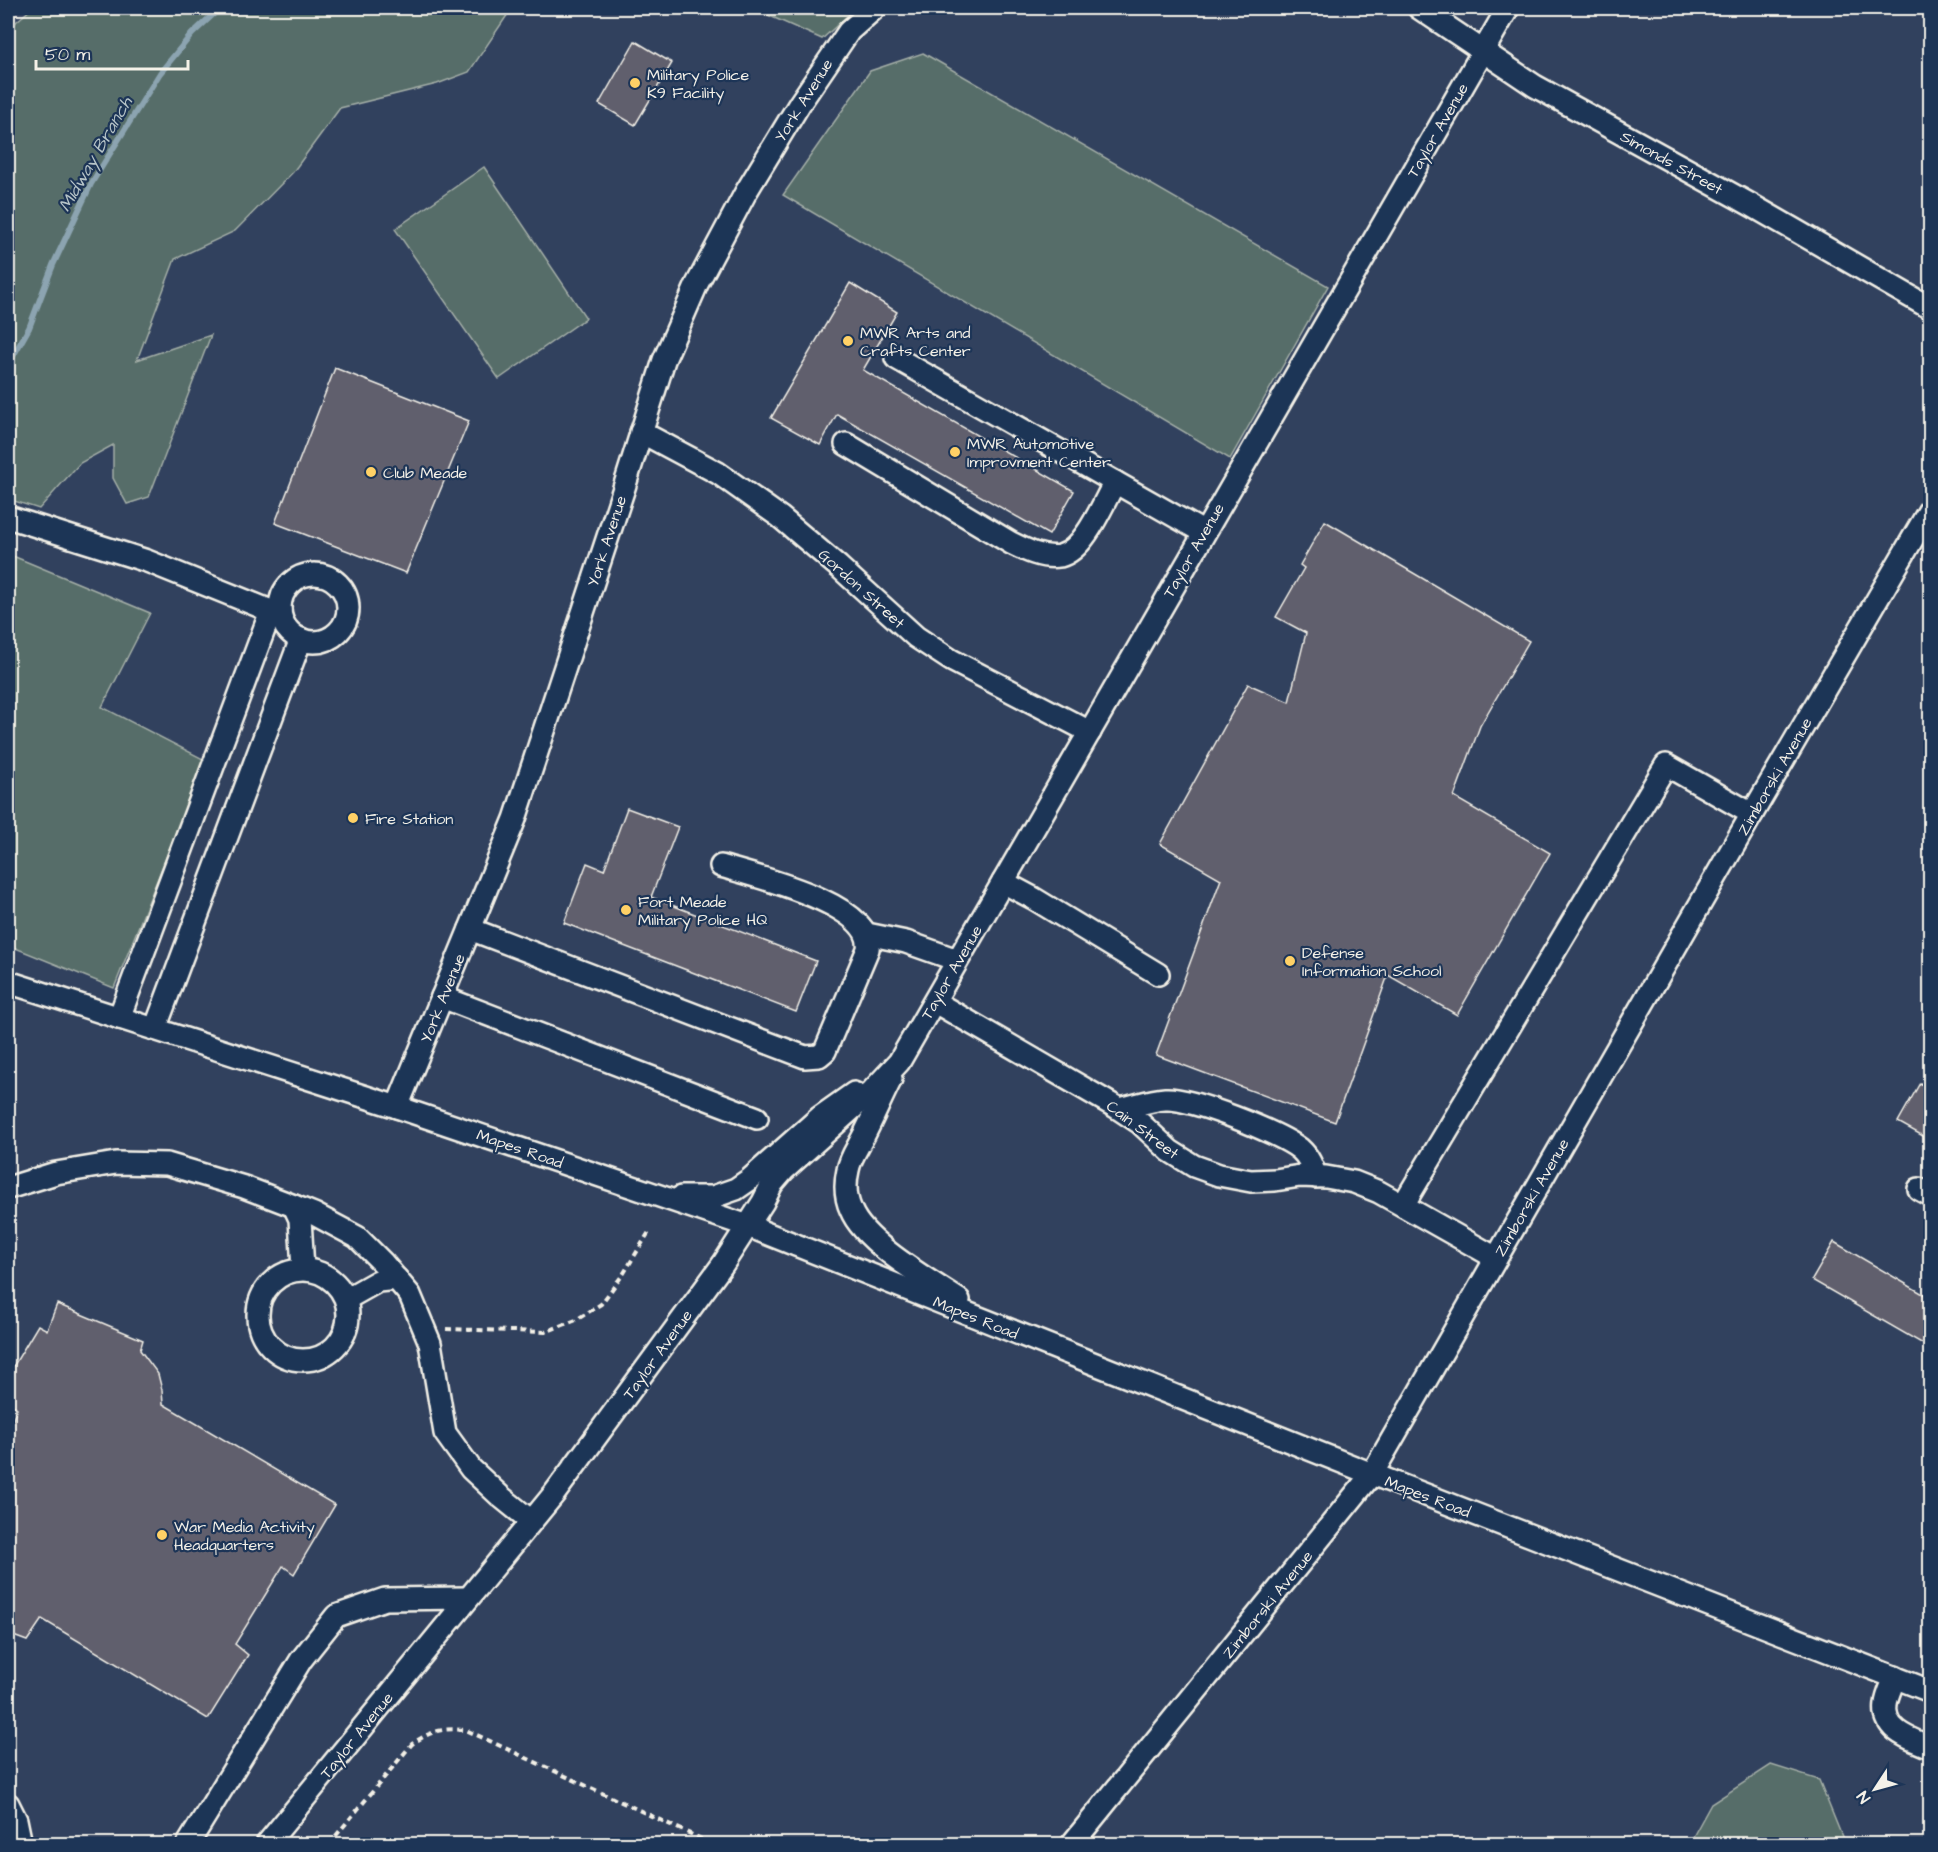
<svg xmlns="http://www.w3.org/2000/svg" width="1938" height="1852" viewBox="0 0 1938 1852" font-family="'Architects Daughter',sans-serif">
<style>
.green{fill:#566d69;stroke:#a5afa8;stroke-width:1.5}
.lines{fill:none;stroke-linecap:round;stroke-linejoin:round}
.stream{stroke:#8ca4b1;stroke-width:6}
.building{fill:#615e6d;stroke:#f4f1e8;stroke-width:1.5}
.minor-casing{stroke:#f4f1e8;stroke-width:26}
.path{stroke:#f4f1e8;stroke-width:4;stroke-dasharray:6 4.5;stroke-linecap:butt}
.minor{stroke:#1d3557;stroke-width:21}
.poi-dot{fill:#ffd166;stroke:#1d3557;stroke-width:2}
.labels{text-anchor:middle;stroke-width:4.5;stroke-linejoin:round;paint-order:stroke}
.poi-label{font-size:16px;fill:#f4f1e8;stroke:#1d3557;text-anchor:start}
.street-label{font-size:16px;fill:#f4f1e8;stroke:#1d3557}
.water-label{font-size:18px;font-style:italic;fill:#b7c4c8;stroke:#1d3557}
</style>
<rect width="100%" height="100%" fill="#31415e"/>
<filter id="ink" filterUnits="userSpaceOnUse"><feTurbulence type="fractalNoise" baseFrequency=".0167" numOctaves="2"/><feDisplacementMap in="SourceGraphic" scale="12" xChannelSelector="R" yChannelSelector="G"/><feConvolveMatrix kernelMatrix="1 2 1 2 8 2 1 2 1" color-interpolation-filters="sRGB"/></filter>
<g filter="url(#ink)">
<g class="green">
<path d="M32,8h480l-43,64 -32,12 -97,24 -47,64 -58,59 -60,28 -38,101 74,-25 -62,162 -22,7 -14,-26v-33l-33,18 -41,46 -31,-10v-464l8,-13z"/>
<path d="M752,8h104l-34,31z"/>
<path d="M923,53l405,233 -98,173 -447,-264 87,-124z"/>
<path d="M484,167l102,151 -87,61 -104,-150z"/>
<path d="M8,554l142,59 -48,94 103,53 -91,228 -106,-43z"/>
<path d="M1771,1765l48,15 26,64h-156l22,-40z"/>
</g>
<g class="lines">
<path class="stream" d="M8,365l21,-37 24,-63 38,-81 69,-111 32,-39 28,-26"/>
</g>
<g class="building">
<path d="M635,41l37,22 -37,62 -36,-21z"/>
<path d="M850,283l47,29 -34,58 211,121 -25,44 -212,-121 -17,31 -49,-27z"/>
<path d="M335,368l134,53 -63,152 -131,-50z"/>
<path d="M1325,521l204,120 -49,85 -26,71 96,56 -93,162 -69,-40 -53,147 -179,-67 65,-176 -61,-35 88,-160 41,18 17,-69 -30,-16 28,-49 -4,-3z"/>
<path d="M627,808l51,19 -27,70 165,64 -20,51 -232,-89 23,-60 17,7z"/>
<path d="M1920,1083l10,6v51l-32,-18z"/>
<path d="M1834,1242l96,56v50l-118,-68z"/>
<path d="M57,1304l86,36 -3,10 18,24 4,16 1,14 172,101 -41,69 -11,-8 -48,78 13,11 -40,64 -166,-100 -15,22 -19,-7v-200l9,-26 -9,-7v-26l30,-50 9,5z"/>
</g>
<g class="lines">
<defs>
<g id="minor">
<path d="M1419,8l116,78 218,120 177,102"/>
<path d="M896,358l307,174"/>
<path d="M641,432l77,41 62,44 59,50 77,70 35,23 139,72"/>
<path d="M846,444l165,99c14,7 32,16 49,13 25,-6 43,-53 55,-74"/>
<path d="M8,517l139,44 124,50 9,-1"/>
<circle cx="314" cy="608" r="34"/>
<path d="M1003,882l30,16 125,76"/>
<path d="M470,929l335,128 14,-1 6,-5 43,-102c7,-45 -114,-73 -147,-83"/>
<path d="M867,934l39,8 51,18"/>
<path d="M8,982l389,125 351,119 624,248 558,217"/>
<path d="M442,997l315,121"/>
<path d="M935,1002l181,105 24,16 30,28 24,15 25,9 32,6 24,-1 25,-4 26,1 28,5 25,10 117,66"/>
<path d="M119,1018l152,-407"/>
<path d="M155,1029l146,-390"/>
<path d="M891,1079c-10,19 -18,39 -28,58 -5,10 -13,21 -15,33 -3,13 -3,27 3,40 13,33 78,70 108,90"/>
<path d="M397,1107l118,-288 108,-328 41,-131 33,-76 49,-92 54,-89 49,-72 26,-23"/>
<path d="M1120,1109c14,-3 30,-9 45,-10 25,-2 115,34 135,50 9,8 12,17 16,28"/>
<path d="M8,1188l48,-15 60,-10 51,1 77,23 50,19 20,8 43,23 26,26 27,32 20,48 15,90 26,36 29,27 31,25"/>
<path d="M1919,1189l11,6"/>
<path d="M681,1197h32l23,-8 13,-9 71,-63 34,-24"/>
<path d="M1403,1205l263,-440 86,49"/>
<path d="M294,1206l6,13 3,50"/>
<circle cx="303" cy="1315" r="45"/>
<path d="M346,1299l32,-18 19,-2"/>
<path d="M1895,1677c-3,9 -8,18 -9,27 -4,27 25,35 44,43"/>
<path d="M8,1804l8,16 5,24"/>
<path d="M188,1844l113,-184 35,-44 49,-17 83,-1"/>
<path d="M267,1844l287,-350 169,-230 40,-62 9,-18 12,-14 88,-79 27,-29 609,-1054"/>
<path d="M1072,1844l300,-370 380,-660 178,-305"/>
</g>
</defs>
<use href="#minor" class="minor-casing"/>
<g class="path">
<path d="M446,1329l99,3 31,-12 25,-16 23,-31 25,-41"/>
<path d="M329,1844l83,-100c20,-14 31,-16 54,-14l246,114"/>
</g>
<use href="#minor" class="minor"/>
</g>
</g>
<g class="poi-dot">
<circle cx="635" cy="83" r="6"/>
<circle cx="848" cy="341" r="6"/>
<circle cx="955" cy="452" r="6"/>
<circle cx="371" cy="472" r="6"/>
<circle cx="353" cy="818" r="6"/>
<circle cx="626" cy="910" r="6"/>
<circle cx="1290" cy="961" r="6"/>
<circle cx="162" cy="1535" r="6"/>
</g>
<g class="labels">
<g class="poi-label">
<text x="647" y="80">Military Police<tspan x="647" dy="18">K9 Facility</tspan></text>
<text x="860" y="338">MWR Arts and<tspan x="860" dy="18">Crafts Center</tspan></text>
<text x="967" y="449">MWR Automotive<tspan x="967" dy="18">Improvment Center</tspan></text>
<text x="383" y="478">Club Meade</text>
<text x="365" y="824">Fire Station</text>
<text x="638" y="907">Fort Meade<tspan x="638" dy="18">Military Police HQ</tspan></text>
<text x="1302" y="958">Defense<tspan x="1302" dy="18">Information School</tspan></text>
<text x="174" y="1532">War Media Activity<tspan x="174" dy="18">Headquarters</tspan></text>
</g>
<g class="street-label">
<text transform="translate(803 100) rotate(-58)" y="6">York Avenue</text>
<text transform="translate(1437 130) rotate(-60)" y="6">Taylor Avenue</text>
<text transform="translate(1672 162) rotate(29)" y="6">Simonds Street</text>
<text transform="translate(606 541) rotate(-72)" y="6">York Avenue</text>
<text transform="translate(1193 550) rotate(-60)" y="6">Taylor Avenue</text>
<text transform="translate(862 588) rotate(42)" y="6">Gordon Street</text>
<text transform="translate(1774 776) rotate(-60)" y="6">Zimborski Avenue</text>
<text transform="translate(951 972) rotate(-60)" y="6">Taylor Avenue</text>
<text transform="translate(442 998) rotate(-68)" y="6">York Avenue</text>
<text transform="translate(1143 1129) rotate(37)" y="6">Cain Street</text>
<text transform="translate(520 1148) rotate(19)" y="6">Mapes Road</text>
<text transform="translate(1531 1197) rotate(-60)" y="6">Zimborski Avenue</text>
<text transform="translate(976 1317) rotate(22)" y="6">Mapes Road</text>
<text transform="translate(657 1354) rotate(-54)" y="6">Taylor Avenue</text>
<text transform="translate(1428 1496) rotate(21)" y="6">Mapes Road</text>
<text transform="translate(1267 1604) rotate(-51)" y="6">Zimborski Avenue</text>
<text transform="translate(356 1735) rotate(-51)" y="6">Taylor Avenue</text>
</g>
<g class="water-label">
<text transform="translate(95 154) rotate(-60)" y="6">Midway Branch</text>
</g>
</g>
<rect width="1938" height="1852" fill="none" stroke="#1d3557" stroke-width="30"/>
<rect x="15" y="15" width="1908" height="1822" fill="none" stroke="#f4f1e8" stroke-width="2" filter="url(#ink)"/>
<g transform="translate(1875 1789) rotate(234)" stroke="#1d3557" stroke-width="4.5" paint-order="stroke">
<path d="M0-4.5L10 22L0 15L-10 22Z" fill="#f4f1e8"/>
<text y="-9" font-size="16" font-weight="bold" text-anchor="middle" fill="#f4f1e8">N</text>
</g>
<path d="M36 60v9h152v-9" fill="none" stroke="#f4f1e8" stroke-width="3"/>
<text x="45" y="60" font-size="18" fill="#f4f1e8" stroke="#1d3557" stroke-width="4.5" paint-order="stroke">50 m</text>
</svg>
